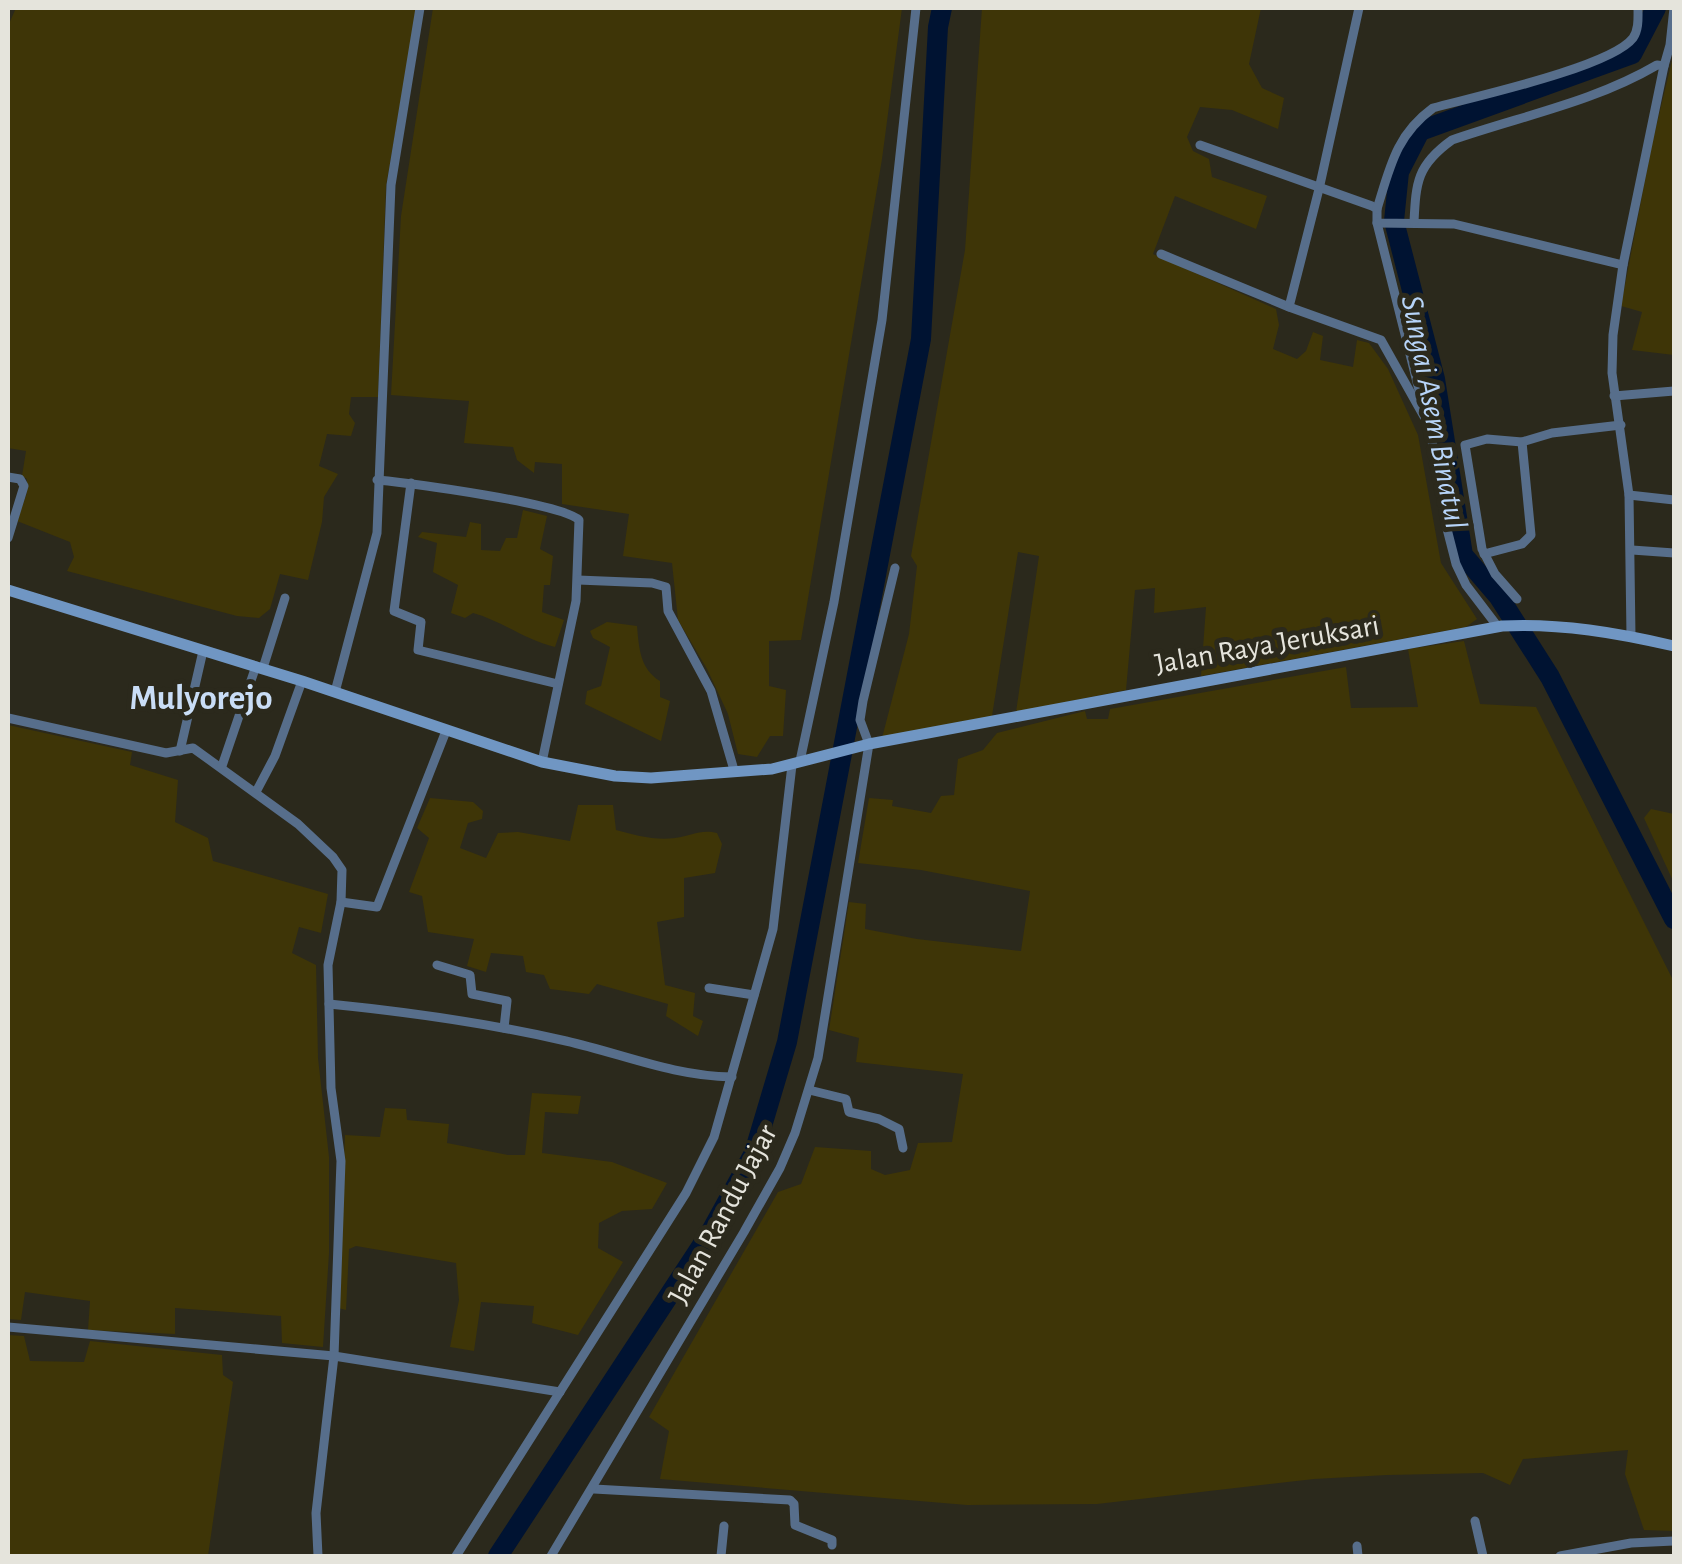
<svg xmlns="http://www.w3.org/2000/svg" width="1682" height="1564" viewBox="0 0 1682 1564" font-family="'Alegreya Sans',sans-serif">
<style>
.green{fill:#3e3507}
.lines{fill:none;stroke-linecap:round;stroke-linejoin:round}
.river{stroke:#001332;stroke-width:20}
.street{stroke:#576e8b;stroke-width:9}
.secondary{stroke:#7096c3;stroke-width:11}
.labels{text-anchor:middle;stroke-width:10;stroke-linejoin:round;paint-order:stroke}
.street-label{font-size:30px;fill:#e5e4dc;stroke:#2b291c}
.water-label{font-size:32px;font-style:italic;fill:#b7d4f8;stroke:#2b291c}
.quarter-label{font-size:35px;font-weight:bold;fill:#c9ddf6;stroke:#2b291c}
</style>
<rect width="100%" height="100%" fill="#2b291c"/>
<g class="green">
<path d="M16,8h401l-31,178 -8,211h-27l-2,17 6,9 -4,13 -24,-2 -8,32 19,8 -14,23 -2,25 -14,58 -28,-6 -10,35 -11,9 -22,-2 -170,-45 7,-14 -4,-15 -53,-21 10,-28v-14l-5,-3 4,-25 -18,-3v-422z"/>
<path d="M433,8h469l-20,151 -81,481 -32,1v45l17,4 -3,46h-13l-13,21 -19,-3 -10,-40 -21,-45 -29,-49 -6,-57 -49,-7 6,-42 -67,-10v-40l-27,-2 -1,11 -17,-13 -4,-13 -49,-4 5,-42 -78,-6 10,-179z"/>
<path d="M982,8h279l-12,56 13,24 22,10 -6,31 -46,-19 -32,-3 -13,30 6,14 16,8 3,18 55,19 -11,33 -81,-33 -22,58 123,55 3,16 -6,24 24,10 9,-8 7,-19 10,4 -3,24 33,7 4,-27 12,3 19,26 30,66 23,128 36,56 -11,8 -265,49 5,-69 -52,6 1,-25 -20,2 -9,100 -110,22 23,-156 -21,-4 -26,164 -110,22 27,-104 8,-68 -6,-10 54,-306z"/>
<path d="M1674,52v303l-42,-5 10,-38 -21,-6 31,-162z"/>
<path d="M523,510l24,6 -7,33 13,7 -3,29h-6l-2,27 22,8 -9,27c-30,-7 -53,-26 -82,-34l-8,5 -14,-5 7,-28 -25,-13 4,-29 -19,-6 4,-5 44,5 4,-15 11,2v26l19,1 6,-13h11z"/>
<path d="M607,622l30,4c2,22 3,43 23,55v16l10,4 -9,40 -76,-37 2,-13 14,-5 9,-39 -17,-9 -3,-7z"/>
<path d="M1464,641l16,63 56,3 138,275v549l-30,-1 -19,-56 3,-24 -105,9 -13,26 -27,-12 -96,2 -73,4 -217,25 -130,1 -307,-26 9,-48 -20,-14 129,-225 23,-8 14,-37 56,4v18l14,6 25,-5 8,-27 34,-1 11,-68 -107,-12 3,-24 -30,-8 20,-128 17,2 -1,25 52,10 104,12 9,-60 -109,-21 -63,-7 11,-65 24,2 -1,6 39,7 10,-17 13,-1 4,-36 25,-9 14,-17 88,-22 2,8h21l2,-10 236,-42 5,41 67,-1 -10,-58z"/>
<path d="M8,725l124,27 -2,13 48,15 -3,42 33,16 5,23 115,33 -7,39 -22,-6 -7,26 24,12 2,93 11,99v96l-6,94 -41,-4 -1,-27 -106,-8v26l-87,-4 2,-29 -65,-9 -4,28 -13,-1z"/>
<path d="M430,798l43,4 10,9 -1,8 -14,4 -8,25 26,10 12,-25 20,-1 52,9 8,-36h35l3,25c18,5 40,11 59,8 17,-2 25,-9 42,-5l5,11 -7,29 -31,5v39l-27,5 8,63 30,8 -2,23 10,5 -5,15 -32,-20 2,-12 -71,-20 -8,10 -39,-5 -6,-14 -18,-3 -3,-16 -32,-3 -5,19 -19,-6 7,-27 -46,-7 -6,-36 -13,-4 20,-54 -12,-10z"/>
<path d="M1651,809l23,5v69l-30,-65z"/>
<path d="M532,1093l49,3 -3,18 -33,-2 -3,41 70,9 55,21 -15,26 -30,2 -23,12 -1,25 25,14 -45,73 -46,-12 2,-17 -53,-4 -7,49 -24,-4 9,-47 -3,-37 -100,-17 -7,3 -3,61 -8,-2 7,-173 35,2 5,-29 21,1 1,11 42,4 -2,19 61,12h17z"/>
<path d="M8,1335l16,1 6,25 54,1 6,-21 132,14 1,20 10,7 -25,174h-200z"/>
</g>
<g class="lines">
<g class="river">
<path d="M1656,8l-24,46 -212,77 -21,41 -5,49 41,158 28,176 36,42 51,80 124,242"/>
<path d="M498,1556l212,-323 44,-80 33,-111 134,-703 17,-312 4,-19"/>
</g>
<g class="street">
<path d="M1664,66l6,-21 4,-37"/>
<path d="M1200,145l172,61 5,3v14l77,1 169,41"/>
<path d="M1377,209c13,-42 19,-74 56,-101 40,-11 178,-41 200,-70 6,-9 5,-20 5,-30"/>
<path d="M1414,222c2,-40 3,-57 38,-82 69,-24 142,-38 205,-75l7,1 -41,199 -10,70 -1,38 17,122 2,141"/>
<path d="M1377,223l48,191"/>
<path d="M1161,254l128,53 92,33 45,80 15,54 5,51 10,39 10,21 32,42"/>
<path d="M1289,307l30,-118 40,-181"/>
<path d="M1614,396l60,-5"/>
<path d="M8,477l12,2 4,7 -16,52"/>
<path d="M377,480c32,3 184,23 202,40l-3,81 -34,161"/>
<path d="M411,483l-17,128 27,11 -3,28 140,34"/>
<path d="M1629,495l45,5"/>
<path d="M1632,550l42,3"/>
<path d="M1484,554l38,-10 9,-9 -9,-93"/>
<path d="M578,580l74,3 14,4 2,24 43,80 23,79"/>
<path d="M1517,599l-22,-25 -13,-25 -17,-104 22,-6 35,3 30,-9 69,-8"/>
<path d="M263,668l22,-70"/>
<path d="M335,692l42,-159 14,-348 29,-177"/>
<path d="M8,718l158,35 27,-5 105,76 35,33 9,13 -1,32 -13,63 3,123 10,73 -7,195 -18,157 2,43"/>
<path d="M180,751l23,-100"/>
<path d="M800,761l34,-159 48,-282 34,-312"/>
<path d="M222,766l34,-100"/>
<path d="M256,792l19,-36 27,-75"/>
<path d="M341,902l36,5 69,-176"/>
<path d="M437,965l33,10 2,19 35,7 -3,27"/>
<path d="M709,988l45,7"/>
<path d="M329,1004c80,8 159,19 237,37 57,13 107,35 166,36"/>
<path d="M809,1090l37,9 3,13 30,7 20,10 4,19"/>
<path d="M8,1327l326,29 226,36"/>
<path d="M594,1489l196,11 4,4 1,21 37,15v5"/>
<path d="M1475,1521l8,35"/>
<path d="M1357,1546l1,10"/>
<path d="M456,1556l230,-363 28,-56 59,-208 19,-164"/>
<path d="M551,1556l193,-324 36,-64 15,-35 23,-75 51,-314 -9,-24 3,-19 32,-133"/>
<path d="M721,1556l3,-30"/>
<path d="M1560,1556l71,-13 43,-2"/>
</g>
<path class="secondary" d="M8,590l294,91 240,81 73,14 36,2 121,-9 97,-25 633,-118c59,-3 116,7 172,20"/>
</g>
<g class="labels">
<g class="street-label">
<text transform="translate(1267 644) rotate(-10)" y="10">Jalan Raya Jeruksari</text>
<text transform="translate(722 1214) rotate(-62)" y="10">Jalan Randu Jajar</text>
</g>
<g class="water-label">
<text transform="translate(1435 412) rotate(79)" y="11">Sungai Asem Binatul</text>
</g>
<g class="quarter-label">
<text x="201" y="709">Mulyorejo</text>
</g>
</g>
<rect width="1682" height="1564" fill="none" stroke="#e5e4dc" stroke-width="20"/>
</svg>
